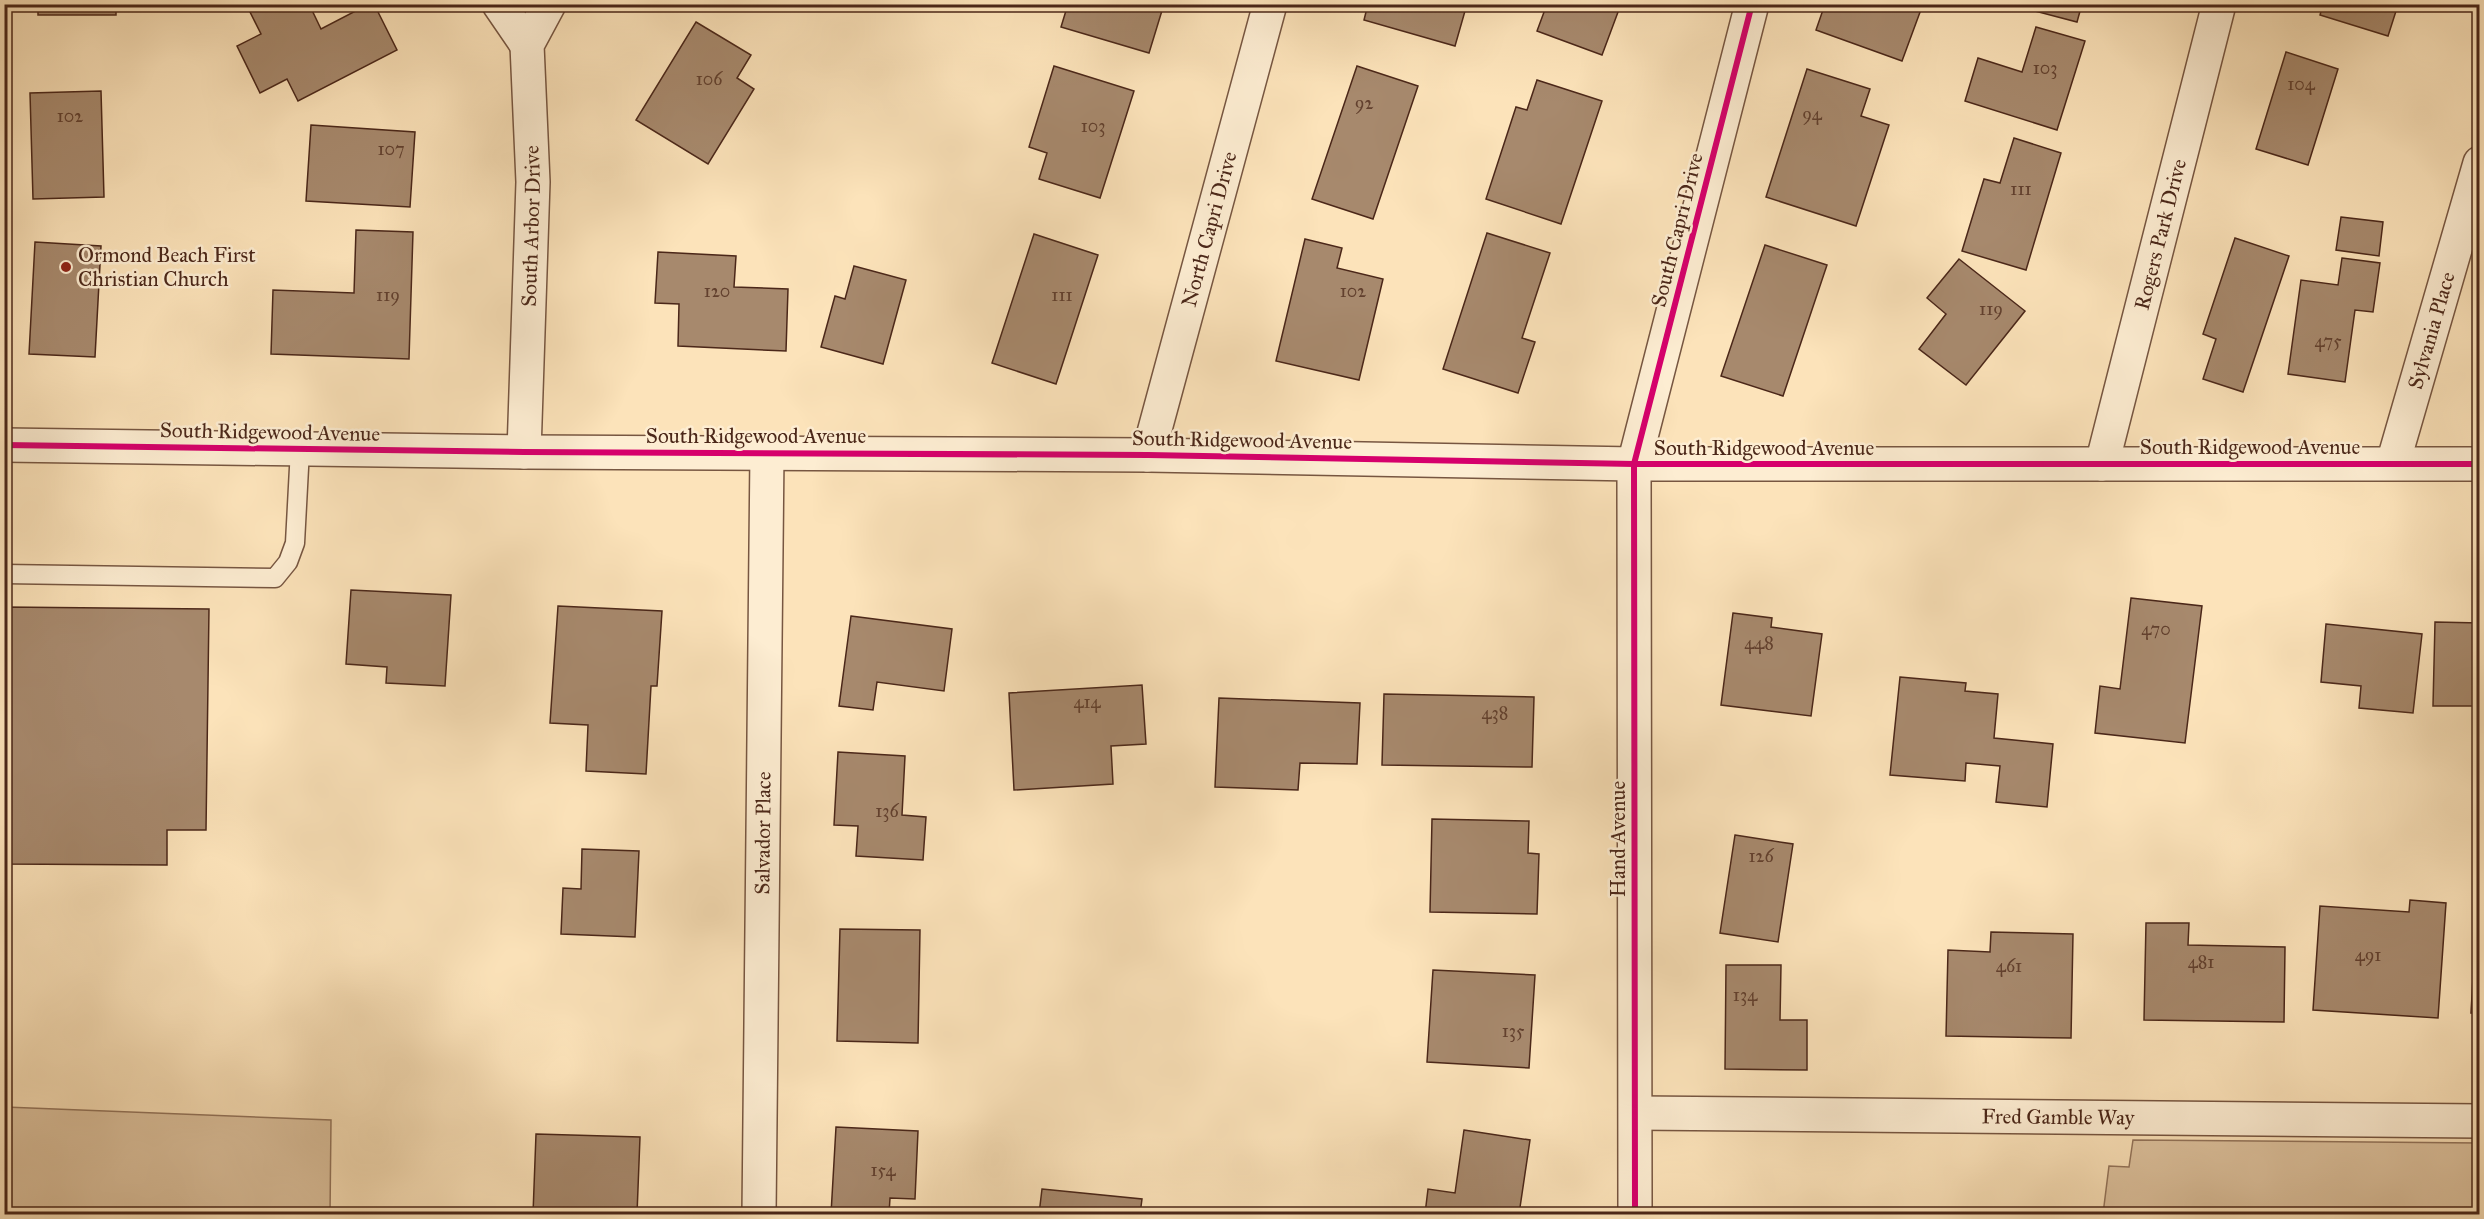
<svg xmlns="http://www.w3.org/2000/svg" width="2484" height="1219" viewBox="0 0 2484 1219" font-family="'IM FELL Great Primer',serif">
<style>
.green{fill:#dec39f;stroke:#94755c;stroke-width:1.5}
.building{fill:#a7896d;stroke:#4b2719;stroke-width:1.5}
.lines{fill:none;stroke-linecap:round;stroke-linejoin:round}
.service-casing{stroke:#775641;stroke-width:21}
.minor-casing{stroke:#775641;stroke-width:36}
.tertiary-casing{stroke:#775641;stroke-width:36}
.service{stroke:#fdedd2;stroke-width:18}
.minor{stroke:#fdedd2;stroke-width:33}
.tertiary{stroke:#fdedd2;stroke-width:33}
.cycleway-casing{stroke:#fdedd2;stroke-width:10}
.cycleway{stroke:#d6006c;stroke-width:6}
.poi-dot{fill:#8f2418;stroke:#fdedd2;stroke-width:2}
.labels{text-anchor:middle;stroke-width:5;stroke-linejoin:round;paint-order:stroke}
.number-label{font-size:18px;fill:#62402e}
.street-label{font-size:21px;fill:#4b2719;stroke:#fdedd2}
.poi-label{font-size:21px;fill:#4b2719;stroke:#fdedd2;text-anchor:start}
</style>
<rect width="100%" height="100%" fill="#fce3ba"/>
<filter id="stains"><feTurbulence type="fractalNoise" baseFrequency=".00333" numOctaves="4"/><feColorMatrix values="0 0 0 0 .2 0 0 0 0 .09 0 0 0 0 .02 0 0 0 .5 -.17"/></filter>
<radialGradient id="worn" r=".72"><stop offset=".6" stop-color="#630" stop-opacity="0"/><stop offset="1" stop-color="#630" stop-opacity=".3"/></radialGradient>
<g class="green">
<path d="M5,1107l326,13 -1,94h-325z"/>
<path d="M2133,1140l346,3v71h-376l6,-48 20,1z"/>
</g>
<g class="building">
<rect x="38" y="4" width="78" height="11"/>
<path d="M246,4h63l12,25 48,-25h5l23,46 -99,51 -11,-22 -27,14 -23,-47 24,-12z"/>
<path d="M1068,4h96l-15,49 -88,-26z"/>
<path d="M1368,4h99l-12,42 -91,-26z"/>
<path d="M1547,4h74l-19,51 -65,-24z"/>
<path d="M1825,4h98l-21,57 -86,-31z"/>
<path d="M2024,4h58l-5,18 -54,-14z"/>
<path d="M2323,4h63l11,4 -9,28 -68,-21z"/>
<path d="M696,22l55,33 -14,23 17,11 -46,75 -72,-44z"/>
<path d="M2036,27l49,14 -28,89 -92,-29 13,-43 44,14z"/>
<path d="M2286,52l52,17 -30,96 -52,-16z"/>
<path d="M1054,66l80,25 -34,107 -61,-19 8,-26 -18,-6z"/>
<path d="M1357,66l61,20 -45,133 -61,-20z"/>
<path d="M1807,69l63,20 -9,27 28,9 -33,101 -90,-29z"/>
<path d="M1537,80l65,21 -41,123 -75,-25 30,-92 11,3z"/>
<path d="M101,91l3,106 -71,2 -3,-106z"/>
<path d="M311,125l104,7 -5,75 -104,-6z"/>
<path d="M2014,138l47,15 -35,117 -64,-19 22,-72 16,4z"/>
<path d="M2341,217l42,5 -4,34 -43,-6z"/>
<path d="M356,230l57,2 -4,127 -138,-5 2,-64 81,3z"/>
<path d="M1487,233l63,20 -28,85 13,4 -17,51 -75,-24z"/>
<path d="M1034,234l64,21 -42,129 -64,-21z"/>
<path d="M2235,238l54,18 -46,136 -40,-13 13,-40 -13,-5z"/>
<path d="M1305,239l37,9 -5,20 46,11 -24,101 -83,-19z"/>
<path d="M35,242l66,4 -6,111 -66,-3z"/>
<path d="M1765,245l62,20 -44,131 -62,-20z"/>
<path d="M658,252l78,4 -2,31 54,2 -2,62 -108,-5 1,-42 -24,-1z"/>
<path d="M2342,258l38,5 -7,49 -18,-2 -10,72 -57,-8 13,-94 37,5z"/>
<path d="M1959,259l66,52 -59,74 -47,-36 27,-35 -19,-16z"/>
<path d="M854,266l52,14 -23,84 -62,-17 14,-51 10,3z"/>
<path d="M351,590l100,5 -6,91 -59,-3 1,-16 -41,-3z"/>
<path d="M2131,598l71,8 -17,137 -90,-10 5,-47 20,3z"/>
<path d="M558,606l104,5 -5,75h-6l-5,88 -60,-3 2,-46 -38,-2z"/>
<path d="M4,607l205,2 -3,221h-39v35l-163,-1z"/>
<path d="M1733,613l39,5 -1,9 51,7 -11,82 -90,-11z"/>
<path d="M851,616l101,13 -8,62 -67,-9 -4,28 -34,-4z"/>
<path d="M2435,622l45,1v83h-47z"/>
<path d="M2326,624l96,10 -9,79 -54,-5 2,-22 -40,-4z"/>
<path d="M1900,677l66,6 -1,8 33,3 -4,44 59,6 -6,63 -51,-5 4,-36 -34,-3 -1,18 -75,-6z"/>
<path d="M1142,685l4,59 -35,2 2,38 -99,6 -5,-97z"/>
<path d="M1384,694l150,3 -2,70 -150,-2z"/>
<path d="M1219,698l141,5 -3,61 -57,-1 -2,27 -83,-3z"/>
<path d="M838,752l67,4 -3,59 24,2 -3,43 -67,-4 2,-30 -24,-1z"/>
<path d="M1432,819l97,2 -1,32 11,1 -2,60 -107,-2z"/>
<path d="M1735,835l58,9 -15,98 -58,-9z"/>
<path d="M582,849l57,2 -4,86 -74,-3 2,-46 18,1z"/>
<path d="M2410,900l36,3 -8,115 -125,-8 7,-104 89,6z"/>
<path d="M2477,907l3,1v105h-9z"/>
<path d="M2146,923h43l-1,22 97,2 -1,75 -140,-2z"/>
<path d="M840,929l80,1 -2,113 -81,-2z"/>
<path d="M1991,932l82,2 -2,104 -125,-2 2,-86 42,2z"/>
<path d="M1726,965h55l-1,55h27v50l-82,-1z"/>
<path d="M1433,970l102,5 -6,93 -102,-6z"/>
<path d="M836,1127l82,4 -3,68 -25,-1 -1,16h-58z"/>
<path d="M1464,1130l66,10 -11,74h-94l3,-25 27,4z"/>
<path d="M536,1134l104,3 -3,77h-104z"/>
<path d="M1042,1189l100,10 -2,15h-101z"/>
</g>
<g class="lines">
<defs>
<path id="service" d="M4,574l271,4 13,-16 7,-19 5,-94"/>
<g id="minor">
<path d="M499,4l28,41"/>
<path id="s1" d="M524,452l9,-270 -6,-137 22,-41"/>
<path id="s2" d="M1148,455l122,-451"/>
<path id="s3" d="M2393,463l87,-300"/>
<path d="M1634,464l118,-460"/>
<path id="s4" d="M2102,464l117,-460"/>
<path id="s5" d="M1636,1113l844,8"/>
<path id="s6" d="M759,1214l8,-761"/>
</g>
<g id="tertiary">
<path d="M4,445l520,7 624,3 486,9h846"/>
<path d="M1634,464l1,750"/>
</g>
</defs>
<use href="#service" class="service-casing"/>
<use href="#minor" class="minor-casing"/>
<use href="#tertiary" class="tertiary-casing"/>
<use href="#service" class="service"/>
<use href="#minor" class="minor"/>
<use href="#tertiary" class="tertiary"/>
<defs>
<g id="cycleway">
<path d="M4,445l520,7 624,3 486,9h846"/>
<path d="M1635,1214l-1,-750 118,-460"/>
</g>
</defs>
<use href="#cycleway" class="cycleway-casing"/>
<use href="#cycleway" class="cycleway"/>
</g>
<circle class="poi-dot" cx="66" cy="267" r="6"/>
<g class="labels">
<g class="number-label">
<text x="2045" y="74">103</text>
<text x="709" y="85">106</text>
<text x="2301" y="90">104</text>
<text x="1364" y="109">92</text>
<text x="1812" y="120">94</text>
<text x="70" y="122">102</text>
<text x="1093" y="132">103</text>
<text x="391" y="155">107</text>
<text x="2021" y="195">111</text>
<text x="717" y="297">120</text>
<text x="1353" y="297">102</text>
<text x="388" y="301">119</text>
<text x="1062" y="301">111</text>
<text x="1991" y="315">119</text>
<text x="2328" y="347">475</text>
<text x="2156" y="635">470</text>
<text x="1759" y="649">448</text>
<text x="1087" y="708">414</text>
<text x="1495" y="719">438</text>
<text x="887" y="817">136</text>
<text x="1761" y="862">126</text>
<text x="2368" y="961">491</text>
<text x="2201" y="968">481</text>
<text x="2009" y="972">461</text>
<text x="1745" y="1001">134</text>
<text x="1513" y="1037">135</text>
<text x="883" y="1176">154</text>
</g>
<g class="street-label">
<text dy="7" stroke="none"><textPath href="#s1" startOffset="226">South Arbor Drive</textPath></text>
<text dy="7" stroke="none"><textPath href="#s2" startOffset="234">North Capri Drive</textPath></text>
<text transform="translate(1677 230) rotate(-76)" y="7">South Capri Drive</text>
<text dy="7" stroke="none"><textPath href="#s4" startOffset="237">Rogers Park Drive</textPath></text>
<text dy="7" stroke="none"><textPath href="#s3" startOffset="138">Sylvania Place</textPath></text>
<text transform="translate(270 432) rotate(1)" y="7">South Ridgewood Avenue</text>
<text x="756" y="443">South Ridgewood Avenue</text>
<text transform="translate(1242 440) rotate(1)" y="7">South Ridgewood Avenue</text>
<text x="2250" y="454">South Ridgewood Avenue</text>
<text x="1764" y="455">South Ridgewood Avenue</text>
<text dy="7" stroke="none"><textPath href="#s6" startOffset="381">Salvador Place</textPath></text>
<text transform="translate(1618 839) rotate(-90)" y="7">Hand Avenue</text>
<text dy="7" stroke="none"><textPath href="#s5" startOffset="422">Fred Gamble Way</textPath></text>
</g>
<g class="poi-label">
<text x="78" y="262">Ormond Beach First<tspan x="78" dy="24">Christian Church</tspan></text>
</g>
</g>
<rect width="2484" height="1219" fill="none" stroke="#fce3ba" stroke-width="24"/>
<rect x="6" y="6" width="2472" height="1207" fill="none" stroke="#4b2719" stroke-width="3"/>
<rect x="12" y="12" width="2460" height="1195" fill="none" stroke="#4b2719" stroke-width="1.5"/>
<rect width="100%" height="100%" filter="url(#stains)"/>
<rect width="100%" height="100%" fill="url(#worn)"/>
</svg>
